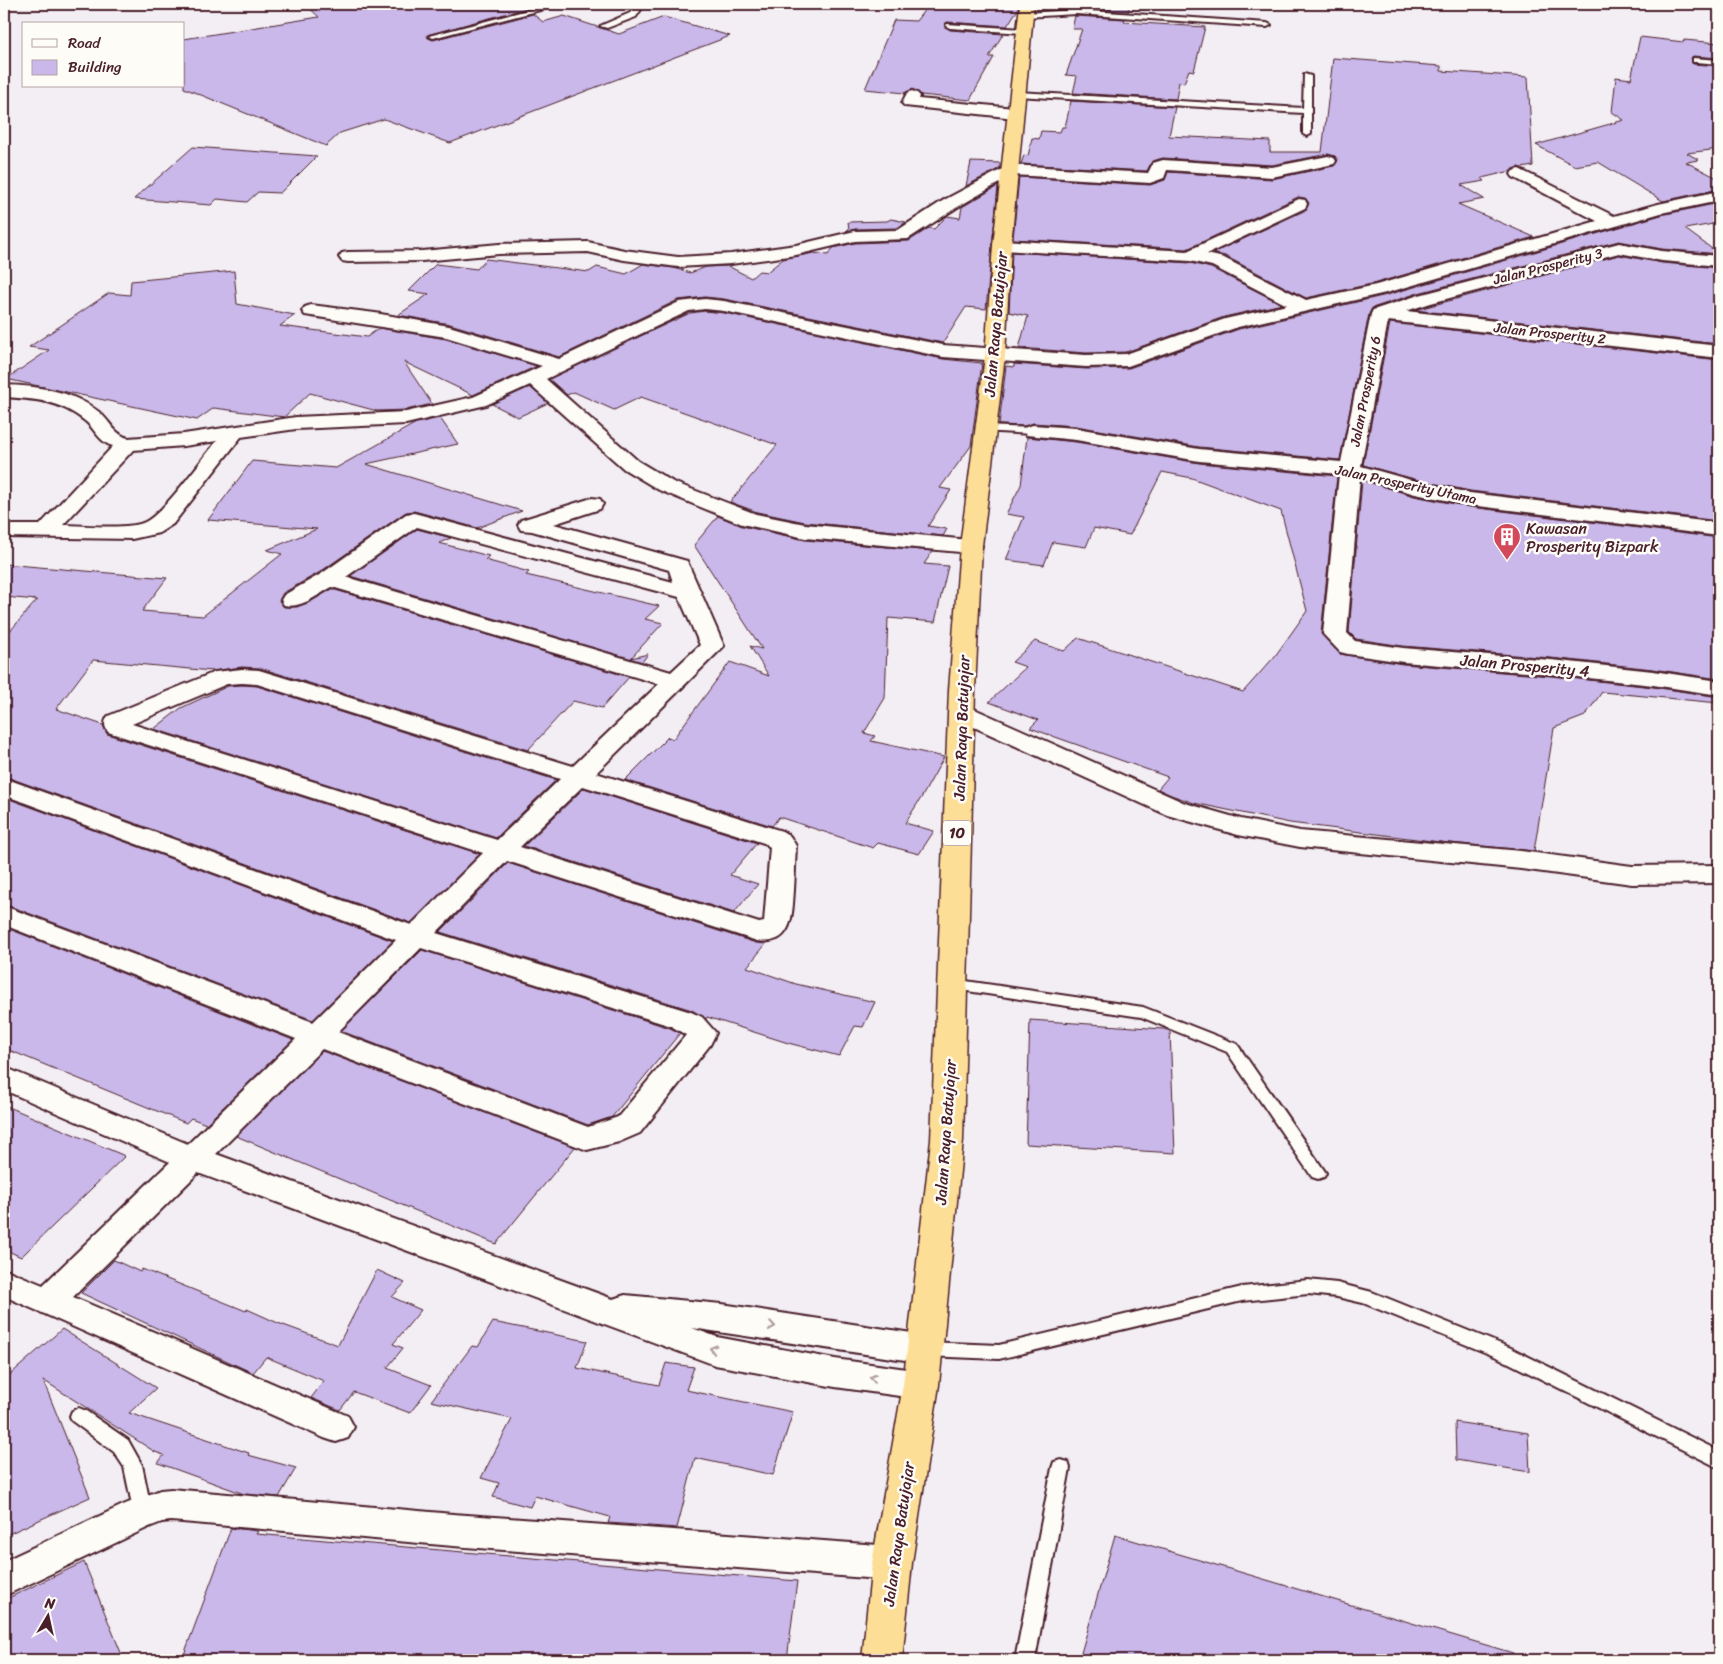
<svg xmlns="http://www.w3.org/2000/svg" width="1723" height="1664" viewBox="0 0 1723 1664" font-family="Sriracha,sans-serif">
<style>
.building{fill:#c9b8e9;stroke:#4a1f2b}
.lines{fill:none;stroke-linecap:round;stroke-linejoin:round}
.lane-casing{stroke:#4a1f2b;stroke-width:4}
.street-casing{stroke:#4a1f2b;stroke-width:4}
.highway-casing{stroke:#4a1f2b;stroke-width:3}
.lane{fill:#fdfcf7;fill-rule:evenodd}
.street{fill:#fdfcf7;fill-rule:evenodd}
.highway{fill:#fdde96;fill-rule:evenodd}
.oneway{stroke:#ac999b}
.labels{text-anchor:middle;stroke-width:5;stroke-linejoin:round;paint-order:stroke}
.far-street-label{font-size:14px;fill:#4a1f2b;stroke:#fdfcf7}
.shield{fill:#fdfcf7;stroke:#806168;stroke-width:1}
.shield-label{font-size:15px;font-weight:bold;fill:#4a1f2b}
.street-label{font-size:16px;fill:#4a1f2b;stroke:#fdfcf7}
.poi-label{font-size:16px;fill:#4a1f2b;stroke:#fdfcf7;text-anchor:start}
</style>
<rect width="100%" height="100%" fill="#f3eef4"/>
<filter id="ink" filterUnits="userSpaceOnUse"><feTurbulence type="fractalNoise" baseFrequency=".02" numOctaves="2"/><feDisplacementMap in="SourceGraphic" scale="10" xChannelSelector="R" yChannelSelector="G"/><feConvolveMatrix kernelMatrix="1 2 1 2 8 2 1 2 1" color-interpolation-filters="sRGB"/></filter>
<g filter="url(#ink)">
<g class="building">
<path d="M305,4h217l5,4 -100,27 1,3 5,2 100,-26 10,8 21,-6 55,18 45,-17 66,19 -280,107 -66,-24 -44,14 -14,13 -142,-58v-49l135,-22z"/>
<path d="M929,4l24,2 1,-2h64v5l-11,17 -60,-4 -3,3 6,5 53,4 -14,23h5l-24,43 -49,-5 -8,-6 -8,4 -40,-4 29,-69 22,1z"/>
<path d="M1079,4h51l-2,8 -51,-4z"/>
<path d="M1075,16l50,3 -1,3 81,5 -11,44 -5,-1 -5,13 -5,-1 -3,17 -103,-6 4,-17 -11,-1 16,-46h-10z"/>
<path d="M1640,37l44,5v-2l35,3v15l-26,-2 -2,2 2,6 26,2v83l-32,4 12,7 -13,2 33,17v10l-56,12 -65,-39 -23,4 -39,-21 88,-25 -12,-8 4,-35 15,2z"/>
<path d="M1333,58l108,8v5l87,6 5,89 -11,2 -4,-1 -7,4 -29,7 3,3 -24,4 23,14 -26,5 76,33 -158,46 -70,15 -81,-42 -12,-3 93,-43 3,-7 -4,-5 -7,-1 -111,52 -174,-10 6,-62 131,8 15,-5 3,-8 104,7 62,-13 4,-6 -3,-4 -7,-2 -56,11 -109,-7 -11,3 -5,10 -126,-7 3,-9 4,1 4,-18 7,1 2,-8 19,1 2,-5h3l6,-26 104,6 -6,29 101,5v11h52z"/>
<path d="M193,147l124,9 -37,37 -22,-1 -11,10 -30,-3 -6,6 -77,-6z"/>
<path d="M971,162l29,1v5l-34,18z"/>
<path d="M998,186l-12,123 -20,-2 -23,36 -219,-44 -19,-2 -27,3 -119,57 -109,-33 -52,-9 31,-21 -20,-3 27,-27 41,5 9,-10 103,13 8,-5 29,7 17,-10 31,4 16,5 16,-6 22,-1 23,12 8,-7 8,1 16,-13 31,-6 14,2 5,-7 22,-5 54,-2 20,-13 5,1 13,-13 13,2 2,-11z"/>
<path d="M1719,203v20l-34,6 34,25 -57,-5 -43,-8 -201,52 -46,15 -3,6 -29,146 -141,-13 -123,-21 -43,-3 -8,3 -26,-1 7,-59 8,1v-3l72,5 43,-1 110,-39 148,-34 274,-80z"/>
<path d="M891,219l15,3 -9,6 -42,1 -9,2 3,-2 -1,-7 39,-1z"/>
<path d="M1012,252l178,11 21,5 71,36 -58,13 -98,35 -40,1 -67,-5 9,-32 -19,-4z"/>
<path d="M1619,255l43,8 57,5v76l-304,-34z"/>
<path d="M234,271l3,33 58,11 -15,11 87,11 12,-9 67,11 91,27 -64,29 -69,-33 28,42 -26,6 -29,1 -67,-18 -26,24 -70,-9 -17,12 -191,-41 43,-29 -20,-3 80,-54 21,2 1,-14z"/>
<path d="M705,311l19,2 219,46 39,4 -11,83 -31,42 11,2 -23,36 19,3 -4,7 -138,-14 -48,-10 -27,-10 47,-57 -136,-48 -27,13 -40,-18 -7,3 -18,-16 141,-66z"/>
<path d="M1390,323l329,37v161l-249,-30 -52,-11 -55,-15z"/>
<path d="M530,387l18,16 -30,14 -26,-13z"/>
<path d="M440,418l18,26 -92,20 156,47 -45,17 -63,-17 -8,1 -86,60 -37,21 -4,8 5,6h13l13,-5 22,-13 297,88 -27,31 -29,-7 -45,49 -268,-82 -18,-1 -30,4 -119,-11 -37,49 47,16 4,9 373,120 -69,69 -407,-147v-138l33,-38 -33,-3v-33l163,14 -25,33 61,5 79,-62 -15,-4 50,-21 -109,-9 44,-59 84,7 80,-45z"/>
<path d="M1027,437l49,5 123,21 138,13 -16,158 19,20 63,10 148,12 102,11 66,10v6l-117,-11 -17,24 -31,12 -20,123 -94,-9 -150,-19 -96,-20 -23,-8 -13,-6 10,-12 -138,-49 8,-8 -49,-18 37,-35 -14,-5 23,-21 29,10 14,-13 165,54 32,-36 32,-45 -26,-100 -89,-33 -30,-6 -32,63 -36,-7 -8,19 -33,-5 -9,23 -38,-5 18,-43 -18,-3 15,-29z"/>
<path d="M1362,480l52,16 56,11 249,31v141l-66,-10 -102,-11 -148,-12 -47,-7 -7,-7z"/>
<path d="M718,516l24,10 63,14 128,11 -9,13 24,2 -13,56 -47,-4 -3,80 -21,35 11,3 -4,5 73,16 -21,38 -18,28 29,8 -15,23 -41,-11 -5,5 -94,-31 -7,9 -147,-46 43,-43 5,2 57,-77 39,14 -19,-30 12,3 -68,-104z"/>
<path d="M417,529l34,9 -12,5 50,13 -4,4 44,12 -3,3 133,31 -14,13 18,4 -32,35 17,-4 -6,8 -292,-86z"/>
<path d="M242,685l15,1 299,94 -60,58 -342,-109 27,-21 47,-22z"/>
<path d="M584,788l173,55 -27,32 28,9 -24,29 -210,-67z"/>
<path d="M4,797l389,144 -80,79 -309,-116z"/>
<path d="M508,863l248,80 10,1 -19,23 49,17 79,18 -12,25 -8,-1 -16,30 -51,-13 -81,-26 -1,2 -14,-9 -252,-78z"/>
<path d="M4,927l289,113 -87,84 -15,-6 -5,5 -182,-75z"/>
<path d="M422,950l248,78 10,5 -68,84 -24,8 -247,-94z"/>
<path d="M1030,1020l134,9 6,2 5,122 -149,-9z"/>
<path d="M322,1051l253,96 -79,97 -260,-108z"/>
<path d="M4,1105l121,51 -104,101 -17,-8z"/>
<path d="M114,1260l26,12 2,-3 104,42 1,-2 31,14 60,22 39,-75 28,13 -13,14 29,13 -28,34 10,4 -16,20 44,17 -21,28 -56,-21 -14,18 -29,-12 13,-17 -58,-24 -13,16 -172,-80z"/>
<path d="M493,1322l94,19 -10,27 82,17 7,-22 28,4 -8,23 107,22 -20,63 -78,-17 -18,70 -69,-5 2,-6 -75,-21 -5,11 -37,-10 6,-14 -18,-5 31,-59 -81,-18 41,-55 6,1z"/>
<path d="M62,1329l94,59 -27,25 120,40 -1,2 48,13 -17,29 -35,-3 -86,-31 6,-8 -9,-3 -112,-72 47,117 -86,39v-156z"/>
<path d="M1455,1422l73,11 2,39 -74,-12z"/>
<path d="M231,1528l27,3 -2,3 541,47 -10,79h-605z"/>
<path d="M1115,1535l398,118 -1,7h-433z"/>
<path d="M84,1562l40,98h-120v-60z"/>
</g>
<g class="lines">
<defs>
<g id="lane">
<path d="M551,4h12l-130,34 -4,-2z"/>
<path d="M636,4l8,1 -8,12 -29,11 -7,-2 30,-13z"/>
<path d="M1076,10l191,13 4,2 -4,2 -191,-13 -51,3 -4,-2 4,-2z"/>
<path d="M947,24l76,5 4,2 -4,2 -73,-5 -4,-2z"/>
<path d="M1693,58l26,2v4l-23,-2h-3z"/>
<path d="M1304,74l7,2v58l-4,2 -4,-2v-21l-286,-17 -4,-2 4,-2 286,16z"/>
<path d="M985,426l48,2 5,3 -5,3 -52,-3 -1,-2z"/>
<path d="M952,979l191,28 94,37 89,129 -2,4 -6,2 -6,-2 -85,-125 -86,-35 -194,-29 -2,-4 2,-4z"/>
<path d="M1308,1280l29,3 35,9 139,56 208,103v17l-220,-110 -136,-55 -26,-6 -29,-3 -66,7 -243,58 -74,-3 -6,-2 -3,-5 3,-5 6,-2 74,3 243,-58z"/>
<path d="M79,1408l7,3 42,29 14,25 10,48 -3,6 -7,2 -7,-2 -11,-52 -10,-15 -42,-31 -2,-5 2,-5z"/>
<path d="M1061,1460l7,2 2,6 -35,192h-20l37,-192 2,-6z"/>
</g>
<g id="street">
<path d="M912,91l5,2 3,3 -1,3 96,9 5,2 3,3 -3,3 -5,2 -110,-12 -3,-3 5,-10z"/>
<path d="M1328,156l6,2 2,3 -2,3 -62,13 -105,-7 -3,8 -14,5 -137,-8 -57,33 -48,31 -53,2 -59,14 -65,9 -53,3 -54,-7 -36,-8 -89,2 -77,7 -74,1 -6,-1 -3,-4 3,-4 6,-1 74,-1 77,-7 89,-2 36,8 54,7 53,-3 65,-9 59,-14 43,-1 46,-30 66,-35 138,8 5,-10 10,-3 109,7z"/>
<path d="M1519,169l95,47 44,-12 61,-13v10l-58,12 -275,80 -148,34 -110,39 -42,1 -143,-10 -219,-46 -19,-2 -16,2 -143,68 92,82 35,21 83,32 49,10 174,17 3,5 -3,5 -8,2 -166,-15 -63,-14 -83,-34 -35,-21 -94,-84 -44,20 -80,19 -110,5 -55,8 -68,87 -14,9 -27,6 -128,-2v-12h36l73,-79c-13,-3 -18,-17 -28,-25 -26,-21 -50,-22 -81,-24v-12c33,1 68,5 95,27 11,9 15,22 29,26l56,-4 112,-17 110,-5 67,-15 69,-31 -96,-29 -141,-22 -3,-4 3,-4 6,-2 64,8 74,13 110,33 120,-57 26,-3 19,2 219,44 143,10 40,-1 99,-35 62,-14 -75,-39 -22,-5 -188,-11 -6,-1 -3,-4 3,-4 6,-1 185,11 112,-52 6,1 2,4 -2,4 -98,46 17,4 82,42 70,-15 221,-64 -84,-44 -2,-3 2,-3zM217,441c-16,19 -53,72 -72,81 -16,8 -62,3 -82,3l70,-75 51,-4z"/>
<path d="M1619,243l43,8 57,5v10l-57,-5 -43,-8 -188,50 -25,8 313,35v12l-331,-37 -27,145 57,16 52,11 249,30v13l-249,-31 -55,-11 -55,-16 -13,155 8,8 48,7 148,12 102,11 66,10v14l-66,-10 -102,-11 -148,-12 -55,-8 -8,-2 -17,-18 16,-160 -140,-13 -123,-21 -50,-5 -3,-4 3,-4 7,-2 43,3 123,21 142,13 30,-148 2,-4 46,-15z"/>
<path d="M592,498l8,1 3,5 -3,5 -46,15 133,37 37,85 -128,127 186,58 8,5 6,10c-1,15 -1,29 -2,44 -2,26 -1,56 -37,51l-250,-80 -71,72 255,79 11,5 14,16 -6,12 -70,88 -21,9 -32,8 -265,-101 -106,105 397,145 12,-4 97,9 203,31 12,4 5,10 -5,10 -12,4 -233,-35 25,9 118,22 86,12 12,4 5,10 -5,10 -12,4 -86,-12 -120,-22 -517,-192 -125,124 275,119 6,11 -6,11 -12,4 -12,-4 -320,-142v-27l39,16 127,-123 -166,-72v-23l184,77 108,-105 -292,-114v-19l309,116 83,-82 -392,-145v-17l407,147 72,-72 -375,-121c-4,-6 -4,-10 0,-16l107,-44 27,-3 17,1 314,96 86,-82 -327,-97c-15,8 -31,22 -48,18l-3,-5 3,-5 37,-21 85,-60 8,-1 259,69 -4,-12 -137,-39 -11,-1 -3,-5 3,-5zM417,527l262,70 21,48 -29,27 -325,-95zM242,683l15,1 303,95 -63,61 -365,-116 95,-40zM583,786l181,57 6,4 -6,75 -5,1 -239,-76zM421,948l250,78 15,9 -68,82 -30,10 -250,-95z"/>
<path d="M961,705l9,2 215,96 56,16 59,12 221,20 111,15 87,-1v18l-87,1 -111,-15 -221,-22 -62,-12 -71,-20 -215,-98 -3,-5 3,-5z"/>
<path d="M171,1489l282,25 439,32 13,5 6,12 -6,12 -13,5 -439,-34 -282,-25 -9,1 -13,5 -145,69v-35l119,-56 37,-15z"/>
</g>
<path id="highway" d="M1020,4h14l-23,241 -6,111 -23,190 -7,144 -12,450 -24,245 -27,178 -10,97h-40l10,-97 31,-178 28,-245 18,-450 11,-144 25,-190 8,-111z"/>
</defs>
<use href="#lane" class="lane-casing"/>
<use href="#street" class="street-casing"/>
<use href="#highway" class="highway-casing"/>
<use href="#lane" class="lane"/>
<use href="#street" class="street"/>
<use href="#highway" class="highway"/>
</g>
<defs><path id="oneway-chevron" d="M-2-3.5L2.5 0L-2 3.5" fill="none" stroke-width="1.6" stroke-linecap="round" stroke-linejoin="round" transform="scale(1.25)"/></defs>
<g class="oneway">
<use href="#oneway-chevron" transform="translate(772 1326) rotate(9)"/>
<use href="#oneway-chevron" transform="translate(713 1349) rotate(-164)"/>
<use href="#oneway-chevron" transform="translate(873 1378) rotate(-172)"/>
</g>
</g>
<defs>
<symbol id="building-pin" viewBox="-11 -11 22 30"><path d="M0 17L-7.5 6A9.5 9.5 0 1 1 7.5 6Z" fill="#d1495b" stroke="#fdfcf7"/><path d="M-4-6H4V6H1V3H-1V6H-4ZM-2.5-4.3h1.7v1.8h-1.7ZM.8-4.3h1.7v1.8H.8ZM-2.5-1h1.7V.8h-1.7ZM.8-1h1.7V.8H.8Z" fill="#fff"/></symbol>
</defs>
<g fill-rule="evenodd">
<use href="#building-pin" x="1491" y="521" width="32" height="43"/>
</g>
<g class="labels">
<g class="far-street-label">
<text transform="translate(1548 266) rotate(-14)" y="5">Jalan Prosperity 3</text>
<text transform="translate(1550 333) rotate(6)" y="5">Jalan Prosperity 2</text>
<text transform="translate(1365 391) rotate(-79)" y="5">Jalan Prosperity 6</text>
<text transform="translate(1406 484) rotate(12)" y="5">Jalan Prosperity Utama</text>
</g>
<rect class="shield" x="943" y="820.5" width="28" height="25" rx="4"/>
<g class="shield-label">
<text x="957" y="838">10</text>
</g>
<g class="street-label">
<text transform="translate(995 324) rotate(-85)" y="6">Jalan Raya Batujajar</text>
<text transform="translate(1525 665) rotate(5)" y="6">Jalan Prosperity 4</text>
<text transform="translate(961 728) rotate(-88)" y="6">Jalan Raya Batujajar</text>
<text transform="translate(945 1132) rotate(-86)" y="6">Jalan Raya Batujajar</text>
<text transform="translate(898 1534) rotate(-82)" y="6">Jalan Raya Batujajar</text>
</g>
<g class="poi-label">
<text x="1526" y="534">Kawasan<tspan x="1526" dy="18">Prosperity Bizpark</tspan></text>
</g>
</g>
<rect width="1723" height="1664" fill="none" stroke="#fdfcf7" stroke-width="20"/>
<rect x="10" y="10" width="1703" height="1644" fill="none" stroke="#4a1f2b" stroke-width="2" filter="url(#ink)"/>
<rect x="22" y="22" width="162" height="65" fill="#fdfcf7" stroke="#b5a4a5"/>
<rect x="32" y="39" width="25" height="8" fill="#fdfcf7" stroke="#b5a4a5"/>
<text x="68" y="48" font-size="15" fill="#4a1f2b">Road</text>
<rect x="32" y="60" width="25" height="15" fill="#c9b8e9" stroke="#b5a4a5"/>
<text x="68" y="72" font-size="15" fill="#4a1f2b">Building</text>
<g transform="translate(48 1616) rotate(9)" stroke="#fdfcf7" stroke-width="4" paint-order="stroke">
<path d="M0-4L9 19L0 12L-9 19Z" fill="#4a1f2b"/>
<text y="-8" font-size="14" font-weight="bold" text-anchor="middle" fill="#4a1f2b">N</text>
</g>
</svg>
